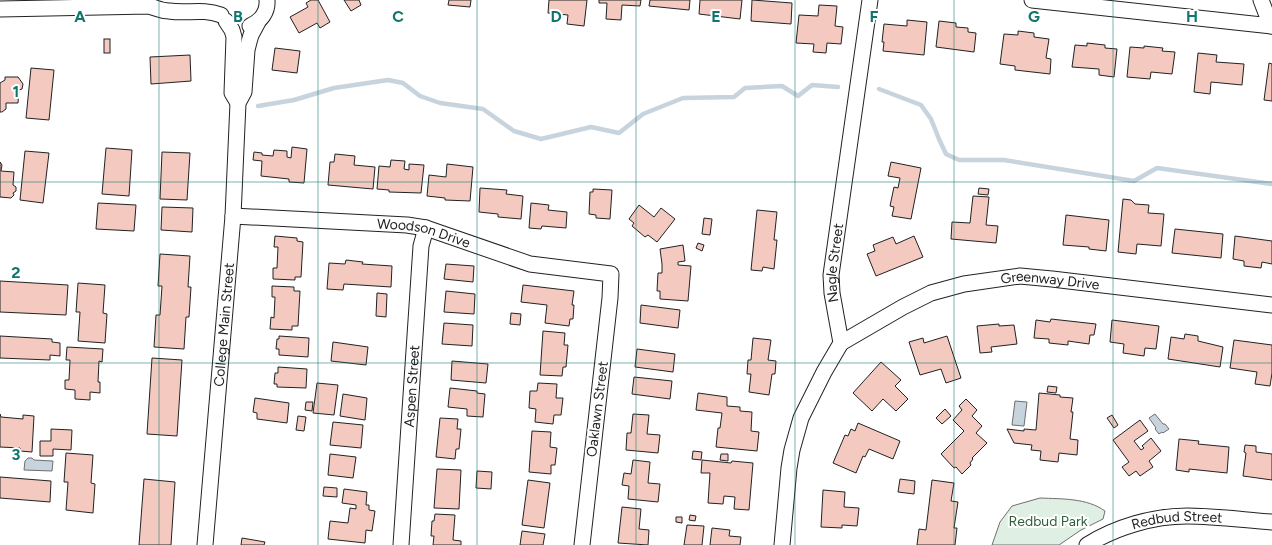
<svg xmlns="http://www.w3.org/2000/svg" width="1272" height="545" viewBox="0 0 1272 545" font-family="Figtree,sans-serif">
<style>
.green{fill:#e0efe3;stroke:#6f6f6f}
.water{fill:#c7d3dd;stroke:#6f6f6f}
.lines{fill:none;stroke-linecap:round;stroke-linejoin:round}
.stream{stroke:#c7d3dd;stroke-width:4.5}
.building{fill:#f3c9c0;stroke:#222}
.minor-casing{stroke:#222;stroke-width:17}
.minor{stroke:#fff;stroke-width:15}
.grid{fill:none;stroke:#0f766e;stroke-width:1;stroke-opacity:0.55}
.labels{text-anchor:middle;stroke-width:4;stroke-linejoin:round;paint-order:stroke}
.street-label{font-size:14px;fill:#222;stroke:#fff}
.park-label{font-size:14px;fill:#2f5e38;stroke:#fff}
.grid-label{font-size:16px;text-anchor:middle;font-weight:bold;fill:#0f766e;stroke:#fff;stroke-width:4;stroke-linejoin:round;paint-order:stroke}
</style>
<rect width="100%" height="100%" fill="#fff"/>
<path class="green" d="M1040,498c22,1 47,0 65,13l-2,8 -22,11 -22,15h-67l8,-23 12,-16z"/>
<g class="water">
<path d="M1015,401l12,1 -3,24 -12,-1z"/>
<path d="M1155,414l8,10h2l4,5 -6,4 -1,-1 -3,2 -4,-5 1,-1 -7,-10z"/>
<path d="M28,458h4l2,2 19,1 -1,10 -28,-1 1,-9z"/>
</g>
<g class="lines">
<g class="stream">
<path d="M879,89l42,16 10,14 8,20 7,15 13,6h45l130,21 23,-13 115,16"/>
<path d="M258,106l36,-6 40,-12 54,-8 15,3 17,13 20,7 43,6 31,22 27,8 50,-12 28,6 24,-19 40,-16 51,-1 11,-9 37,-2 16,10 14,-11 26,2"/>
</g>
</g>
<g class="building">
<path d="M311,0h7l12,22 -10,6 -3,-5 -18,10 -9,-16 18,-10 -2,-4z"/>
<path d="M344,0h15l2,5 -10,6z"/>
<path d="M449,0h22l-1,7 -22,-2z"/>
<path d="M549,0h38l-3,26 -17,-2 1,-9 -20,-2z"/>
<path d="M599,0h42l-1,6 -18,-1 -1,15 -15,-1 1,-16h-8z"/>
<path d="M650,0h40l-1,10 -40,-4z"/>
<path d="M700,0h42l-2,19 -41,-5z"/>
<path d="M752,0l40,3 -1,21 -40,-3z"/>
<path d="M819,5l18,1 -2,20 8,1 -2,17 -14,-1 -1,10 -13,-1 1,-8 -18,-1 3,-28 19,1z"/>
<path d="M907,20l20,2 -3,33 -41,-4 1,-9h-2l2,-18 23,2z"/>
<path d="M939,21l17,2v4l12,1v4l8,1 -2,19 -38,-5z"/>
<path d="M1018,31l16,2v4l15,2 -3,19 5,1 -1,15 -35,-4v-4l-15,-2 4,-30 14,1z"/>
<rect x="104" y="39" width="6" height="14"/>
<path d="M1087,43l18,2v3l12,1 -3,28 -15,-2v-6l-27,-2 3,-22 12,1z"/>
<path d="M1144,46l19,2 -1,3 13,1 -3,22 -21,-2 -1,7 -23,-2 3,-30 14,1z"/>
<path d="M275,48l25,3 -3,22 -25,-3z"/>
<path d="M1198,53l19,2 -1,7 28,2 -2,21 -31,-3 -1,12 -16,-2z"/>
<path d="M190,55l1,26 -40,3 -1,-27z"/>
<path d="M1269,63l3,1v37l-8,-1z"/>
<path d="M31,68l23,2 -5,50 -23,-2z"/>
<path d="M5,77h13l5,7 -1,5 -3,1 -1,13h-12v6l-4,3h-2v-29l5,-3z"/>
<path d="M292,147l15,2 -3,34 -15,-1v-3l-28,-3 1,-15 -9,-1 1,-8 8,1v2l11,1 1,-6 13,1v6l4,1z"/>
<path d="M106,148l26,2 -3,46 -27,-2z"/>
<path d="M25,151l24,2 -6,50 -23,-3z"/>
<path d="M162,152l28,1 -3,47 -27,-1z"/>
<path d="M335,154l20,2 -1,9 21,2 -2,22 -45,-4 2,-23h4z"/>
<path d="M391,160l14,1 -1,8 5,1v-6l15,1 -3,28 -32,-1v-2l-12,-1 2,-23 11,1z"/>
<path d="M0,162l2,3 -1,6 13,1 -1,13 3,2v4l-3,2 1,2 -3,3 -11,-1z"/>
<path d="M891,162l30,6 -10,51 -19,-3 2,-9 -4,-1 4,-19 4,1 2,-10 -12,-2z"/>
<path d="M447,164l26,3 -3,34 -25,-1v-2l-18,-2 2,-21 17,2z"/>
<path d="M480,188l27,2 -1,4 17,2 -2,23 -23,-2v-3l-19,-2z"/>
<path d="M979,188l10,1 -1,6 -10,-1z"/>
<path d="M593,189l19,1 -2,29 -14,-1v-3l-7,-1 1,-22h3z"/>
<path d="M973,196l16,1 -3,28 12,1 -2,17 -45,-4 1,-17 18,1z"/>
<path d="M1123,199l8,1 4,4 14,1 -1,8 16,1 -3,32 -24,-2 -1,10 -18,-2z"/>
<path d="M98,203l38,2 -2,26 -38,-2z"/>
<path d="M531,203l18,2 -1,5 19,2 -1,16 -24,-2 -1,3 -12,-1z"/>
<path d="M639,205l15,12 7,-9 14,11 -18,23 -9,-7 -3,2 -13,-11 2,-3 -5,-4z"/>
<path d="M162,207l31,1 -1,24 -31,-2z"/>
<path d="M757,210l20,2 -3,28h3l-3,29 -11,-2 -1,4 -11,-1z"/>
<path d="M1066,215l43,5 -3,31 -17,-2v-2l-26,-2z"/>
<path d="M704,218l8,1 -2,16 -8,-1z"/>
<path d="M1175,229l48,5 -2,24 -49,-5z"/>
<path d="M275,236l22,2v3l6,1 -2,35h-6v3l-22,-1v-11h4l1,-21h-4z"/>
<path d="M914,236l9,21 -47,19 -9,-22 8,-3 -2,-6 20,-8 3,7z"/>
<path d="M1235,236l37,5v23l-10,-2 -1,6 -17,-2v-5l-11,-2z"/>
<path d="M698,243l6,2 -2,6 -6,-3z"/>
<path d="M683,245l2,16 -7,1v3l13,1 -3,35 -28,-2v-8h-3l1,-18h4v-9l-2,-15z"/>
<path d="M160,254l30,2 -2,31h3l-2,30h-3l-2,32 -30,-2 2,-32h4l2,-29h-4z"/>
<path d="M346,260l17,2 -1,2 30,2 -1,21 -47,-3 -1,6 -16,-1 2,-26 16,1z"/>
<path d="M446,264l28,2 -1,16 -29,-3z"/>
<path d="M0,281l68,4 -2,30 -66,-3z"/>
<path d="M78,283l27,2 -2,28 4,1 -2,29 -27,-2 2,-29h-4z"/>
<path d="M523,285l51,6 -2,14h2l-1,14h-3l-1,7 -24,-3 2,-18 -26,-3z"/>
<path d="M272,286l22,1v4h6l-2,35h-6v4l-22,-1 1,-12 3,1 1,-21h-3z"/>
<path d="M446,291l29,3 -1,20 -30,-2z"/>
<path d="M377,293l10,1 -1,23 -10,-1z"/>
<path d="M641,305l39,5 -2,18 -38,-5z"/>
<path d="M511,313l10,1 -1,11 -10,-1z"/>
<path d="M1051,319l45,5 -2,11h-4l-1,9 -21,-3v4l-19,-2v-4l-15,-1 2,-18 14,2z"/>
<path d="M1112,320l47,6 -3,23 -11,-1 -1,8 -21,-3 1,-9 -14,-2z"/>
<path d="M444,323l29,2 -1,21 -30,-2z"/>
<path d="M999,324v2l15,-1 3,19 -26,3 1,5 -12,1 -3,-27z"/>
<path d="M543,331l22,2 -1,12h4l-2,22h-3l-1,9 -22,-1z"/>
<path d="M1185,334l13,2v5l25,6 -3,20 -52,-8 3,-22 13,2z"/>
<path d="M0,336l52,3v3l8,1v13l-10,-1v5l-50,-2z"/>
<path d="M279,336l30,2 -1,19 -29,-2v-6h-3l1,-10h2z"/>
<path d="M947,336l14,42 -15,5 -5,-14 -21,6 -11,-33 14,-4 1,5z"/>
<path d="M753,338l18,2 -3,20 8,1 -1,13h-3l-3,21 -20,-3 2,-18h-4l1,-14h3z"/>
<path d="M1234,340l38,5v28l-2,13 -15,-2 2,-12 -27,-4z"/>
<path d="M333,342l35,5 -2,18 -35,-4z"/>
<path d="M67,347l36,2 -1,13 -3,-1 -1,21h2v11l-10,-1v8l-15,-1v-9l-10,-1v-9h4l1,-20h-4z"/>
<path d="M637,349l38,5 -2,18 -38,-5z"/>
<path d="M152,358l30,2 -5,76 -30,-2z"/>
<path d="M452,361l36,3 -2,19 -35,-3z"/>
<path d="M881,362l20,18 -6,6 13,13 -12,12 -13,-12 -11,12 -19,-18z"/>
<path d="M278,367l29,2 -1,19 -29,-1v-3h-3l1,-11h3z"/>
<path d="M634,377l38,4 -2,18 -38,-5z"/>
<path d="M317,383l21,2 -4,30 -21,-2z"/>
<path d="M538,383l19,1 -1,14h7l-2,17h-7l-1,9 -18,-2 1,-13 -7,-1 1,-17h7z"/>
<path d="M1048,386l9,1 -1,6 -9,-1z"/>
<path d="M450,388l27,3v2l8,1 -2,23 -16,-1v-7l-19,-2z"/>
<path d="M698,393l29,4v9l13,1v4l12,1 -1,19 8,1 -2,19 -41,-4 2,-19h2l2,-15 -26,-3z"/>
<path d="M1039,393l21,2v2l13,1 -2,14h2l-3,27 8,1 -1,15 -18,-2 -1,9 -18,-2 1,-9 -10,-1 1,-5 -18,-2 -7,-14 17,2v-2l12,1z"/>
<path d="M343,394l24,4 -2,22 -25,-4z"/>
<path d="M255,398l34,5 -2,20 -30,-4v-6l-4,-1z"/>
<path d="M966,399l11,11 -5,6 10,10 -6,7 11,10 -15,15 1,1 -3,4 1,2 -9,9 -6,-7 -2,1 -13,-14 23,-23 -11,-11 9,-10 -3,-4z"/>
<path d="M306,402h7l-1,9 -7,-1z"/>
<path d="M945,409l6,7 -9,8 -6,-6z"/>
<path d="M0,414l1,3 22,2v-4l11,1 -2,36 -12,-1v-3l-20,-1z"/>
<path d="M633,414l16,1 -2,19 13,1 -2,18 -32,-3 1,-17h4z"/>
<path d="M1112,415l6,10 -4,3 -7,-10z"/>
<path d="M298,416l8,1 -2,14 -8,-1z"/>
<path d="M440,418l18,1 -1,10h4l-2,20h-3l-1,10 -19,-2z"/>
<path d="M1140,420l8,11 -14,10 7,9 3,-2 -2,-2 9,-8 10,13 -12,10 4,6 -13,9 -4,-5 -7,5 -7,-9 7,-5 -16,-22z"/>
<path d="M333,422l30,3 -2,23 -31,-3z"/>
<path d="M858,423l42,18 -7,18 -24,-10 -4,8 -2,-1 -7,17 -23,-10 12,-28 3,1 3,-7 4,2z"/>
<path d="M51,429l21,1 -1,20 -18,-1v7h-13v-15h11z"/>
<path d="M532,431l19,1 -1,15 7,1 -2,17h-4v9l-22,-2z"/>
<path d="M1179,439l20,2 -1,3 31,3 -2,26 -38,-4v3l-13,-2z"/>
<path d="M1245,445l11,1v6l16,2v26l-29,-4 3,-23 -2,-1z"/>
<path d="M693,451l9,1 -1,8 -9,-1z"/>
<path d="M66,453l27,2 -2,28 4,1 -2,29 -27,-3 2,-28h-4z"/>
<path d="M330,454l26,3 -3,21 -25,-3z"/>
<path d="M721,454h7v7l-8,-1z"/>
<path d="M633,460l17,2 -2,21 12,1 -2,18 -30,-3 1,-13 -7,-1 2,-12 7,1z"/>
<path d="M702,460l29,3 1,-2 21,2 -4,47 -15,-1 1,-12 -11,-1 -1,8 -15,-1 2,-30h-9z"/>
<path d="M437,469l24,1 -2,39 -25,-1z"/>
<path d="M477,471l15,1 -1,17 -15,-1z"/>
<path d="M0,477l51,4 -1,21 -50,-4z"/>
<path d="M144,479l31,3 -4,63h-32z"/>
<path d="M900,479l15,2 -1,13 -16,-2z"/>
<path d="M528,480l22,3 -6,45 -22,-3z"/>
<path d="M932,480l22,3 -3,18 7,1 -4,26h3l-2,17h-38l2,-16 7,1z"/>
<path d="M324,487l13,1v9l-14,-1z"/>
<path d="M344,489l23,3 -1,13h3v5l6,1 -3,20 -6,-1 -1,13 -37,-4 2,-18 18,2 2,-15 6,1v-4l-14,-2z"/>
<path d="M823,490l22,2 -1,15 15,1 -2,18 -15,-1v3l-21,-1z"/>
<path d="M622,507l19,2 -2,20 10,1 -1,15 -30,-2z"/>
<path d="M435,514l20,1 -2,25 8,1v4h-28l1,-9h-3l1,-15h2z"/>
<path d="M690,515l6,1 -1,5 -6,-1z"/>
<path d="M676,517h6v6l-6,-1z"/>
<path d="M687,525l17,1 -2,19h-18z"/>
<path d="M712,528l18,2 -1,6 12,1 -1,8h-30z"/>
<path d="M522,531l23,3 -2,11h-23z"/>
<path d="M242,538l23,4 -1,3h-23z"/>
</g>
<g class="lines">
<defs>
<g id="minor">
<path d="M1032,0l240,26"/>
<path d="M1261,0l10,26"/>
<path d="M0,9l149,-3c7,2 13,5 20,5 19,3 32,-3 52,4"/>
<path d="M226,21l6,9 2,7 -2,56 6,10"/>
<path d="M250,26c11,-5 18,-14 17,-26"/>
<path id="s1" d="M233,216l174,9 19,3 104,36 81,10 -1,24 -28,247"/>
<path id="s2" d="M841,343l62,-36 28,-14 33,-9 56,-8 32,3 220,26"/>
<path id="s3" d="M205,545l28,-329 5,-113 6,-11 3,-42 2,-8 2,-7 7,-13"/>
<path id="s4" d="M401,545l20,-299 5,-18"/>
<path id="s5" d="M782,545l7,-77 3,-18 9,-32 23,-46 17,-29 -9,-50 -1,-18 39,-275"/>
<path id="s6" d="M1087,545c29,-18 66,-29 100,-29 28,0 57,4 85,6"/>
</g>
</defs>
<use href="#minor" class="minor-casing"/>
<use href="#minor" class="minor"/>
</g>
<path class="grid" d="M159,0v545M318,0v545M477,0v545M636,0v545M795,0v545M954,0v545M1113,0v545M0,182h1272M0,363h1272"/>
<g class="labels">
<g class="street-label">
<text dy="5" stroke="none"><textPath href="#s1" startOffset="192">Woodson Drive</textPath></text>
<text dy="5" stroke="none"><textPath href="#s5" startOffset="295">Nagle Street</textPath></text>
<text dy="5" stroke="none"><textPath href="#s2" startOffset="224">Greenway Drive</textPath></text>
<text dy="5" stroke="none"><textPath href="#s3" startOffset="221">College Main Street</textPath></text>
<text dy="5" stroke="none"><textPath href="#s4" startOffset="159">Aspen Street</textPath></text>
<text transform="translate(597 409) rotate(-83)" y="5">Oaklawn Street</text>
<text dy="5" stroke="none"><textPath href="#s6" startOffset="95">Redbud Street</textPath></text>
</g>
<g class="park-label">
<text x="1048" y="526">Redbud Park</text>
</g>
</g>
<g class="grid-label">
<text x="80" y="22">A</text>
<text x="238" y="22">B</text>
<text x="398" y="22">C</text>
<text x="556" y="22">D</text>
<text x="716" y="22">E</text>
<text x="874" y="22">F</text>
<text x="1034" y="22">G</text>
<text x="1192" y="22">H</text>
<text x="16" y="97">1</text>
<text x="16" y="278">2</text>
<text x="16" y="460">3</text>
</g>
</svg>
